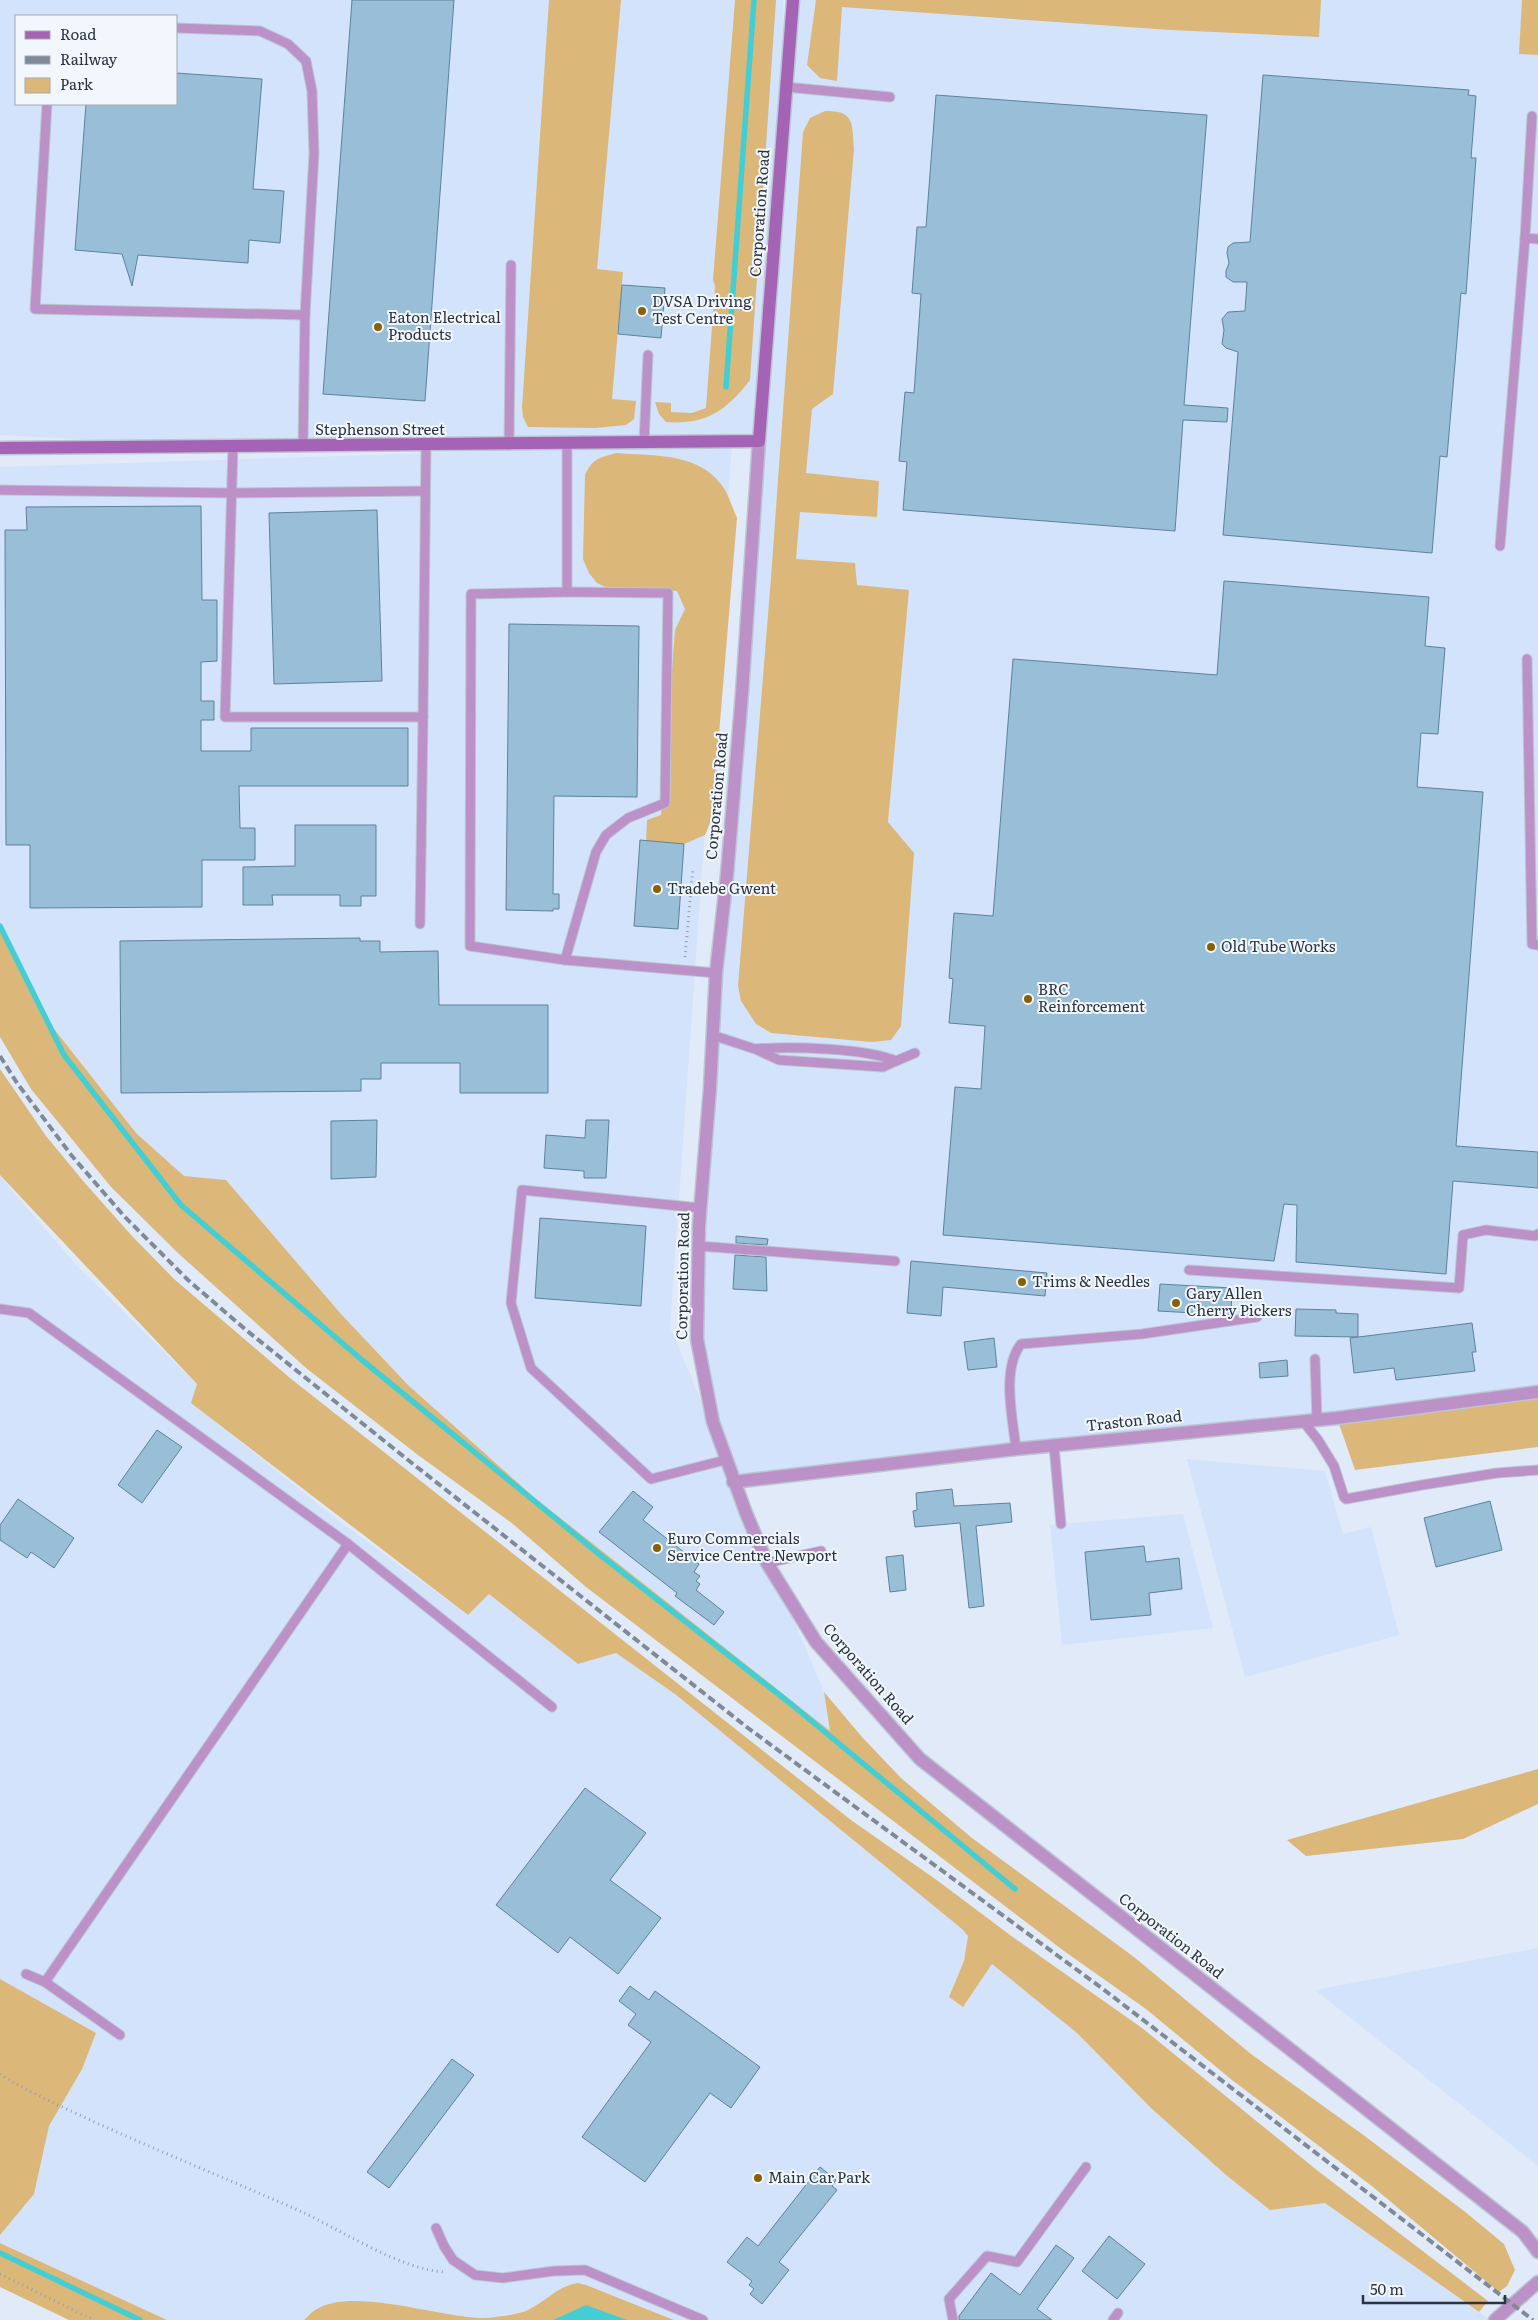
<svg xmlns="http://www.w3.org/2000/svg" width="1538" height="2320" viewBox="0 0 1538 2320" font-family="Literata,serif">
<style>
.built{fill:#d3e3fc;fill-rule:evenodd}
.green{fill:#dcb77a}
.water{fill:#42ced3}
.lines{fill:none;stroke-linecap:round;stroke-linejoin:round}
.stream{stroke:#42ced3;stroke-width:5.5}
.building{fill:#98bed8;stroke:#5e829a}
.lane-casing{stroke:#bcc5d3;stroke-width:11}
.street-casing{stroke:#bcc5d3;stroke-width:15}
.secondary-casing{stroke:#bcc5d3;stroke-width:15}
.path{stroke:#959eac;stroke-width:3;stroke-dasharray:1 4;stroke-linecap:butt}
.lane{stroke:#bc91c8;stroke-width:9}
.street{stroke:#bc91c8;stroke-width:12}
.secondary{stroke:#a463b5;stroke-width:12}
.rail{stroke:#808997;stroke-width:4;stroke-dasharray:8 4;stroke-linecap:butt}
.poi-dot{fill:#8a6001;stroke:#f2f7fe;stroke-width:2}
.labels{text-anchor:middle;stroke-width:4;stroke-linejoin:round;paint-order:stroke}
.street-label{font-size:15px;fill:#2a3341;stroke:#f2f7fe}
.poi-label{font-size:15px;fill:#2a3341;stroke:#f2f7fe;text-anchor:start}
</style>
<rect width="100%" height="100%" fill="#e1eaf8"/>
<g class="built">
<path d="M0,0h783l3,81 8,-81h744v1392l-802,91 88,209 6,40 -295,-234 -127,-113 -67,-71 -115,-134 -42,-4 -48,-43 -89,-113 -47,-97v-456l712,-23 -479,3 -233,-12zM16,16h160v88h-160zM759,442l-60,783 -2,114 23,107 -50,-119 62,-884z"/>
<path d="M0,1176l76,89 121,119 -5,19 151,121 125,91 21,-21 89,70 38,-11 59,41 287,235 6,7 -4,25 -15,36 14,10 29,-43 85,69 74,75 75,67 44,35 55,-7 165,117h-815l-89,-35h-19l-40,26 -42,7 -41,-4 -69,-12 -60,7 -11,11h-137l-167,-77v-8l34,-41 15,-68 47,-92 -96,-55z"/>
<path d="M1187,1459l138,12 18,63 28,-7 28,108 -154,42z"/>
<path d="M1183,1514l30,114 -151,17 -12,-120z"/>
<path d="M1538,1948v218l-223,-176z"/>
</g>
<g class="green">
<path d="M549,0h72l-24,269 26,3 -11,127 24,2 -2,18 -8,6 -31,3 -67,-1 -5,-10 -1,-9z"/>
<path d="M735,0h41l-26,380c-24,31 -44,45 -84,42l-7,-8 -4,-12 16,1v9l21,1 14,-5 9,-122 -2,-6z"/>
<path d="M816,0h505l-2,37 -148,-7 -329,-23 -5,74 -17,-3 -13,-13z"/>
<path d="M1522,0h16v55l-19,-1z"/>
<path d="M825,111c30,-1 27,13 29,38l-21,245 -21,15 -6,64 73,8 -2,36 -77,-5 -4,47 59,4 2,22 52,5 -21,232 26,31 -13,173 -10,14 -19,2 -101,-9 -15,-9 -15,-23 -3,-15 33,-408 32,-446 7,-14z"/>
<path d="M616,453c35,3 80,-1 104,30 8,9 12,24 17,35l-25,300 -7,17 -21,9 -38,-3 1,-21 14,-5 14,-185 10,-21 -8,-18 -72,-4 -8,-4 -8,-10 -6,-14 2,-84c8,-17 14,-17 31,-22z"/>
<path d="M0,923l47,97 89,113 48,43 42,4 115,134 67,71 127,113 295,233 -6,-39 38,45 39,41 71,60 162,119 117,97 111,80 102,77 40,33 11,26 -8,16 -8,6 -126,-105 -141,-107 -86,-71 -82,-58 -478,-364 -73,-63 -95,-69 -112,-87 -127,-114 -68,-67 -80,-98 -31,-52z"/>
<path d="M0,1069l46,67 38,46 48,54 42,43 116,99 561,442 87,61 72,54 132,93 176,143 170,130 -9,11 -154,-109 -55,7 -44,-35 -75,-67 -74,-75 -85,-69 -29,43 -14,-10 15,-36 4,-25 -6,-7 -287,-235 -59,-41 -38,11 -89,-70 -21,21 -277,-212 6,-19 -197,-209z"/>
<path d="M1538,1392v55l-183,23 -18,-52z"/>
<path d="M1538,1769v35l-75,35 -157,17 -19,-16z"/>
<path d="M0,1979l96,54 -14,36 -33,57 -15,68 -34,41z"/>
<path d="M0,2243l167,77h-98l-69,-33z"/>
<path d="M578,2283l8,2 88,35h-370c4,-3 7,-8 11,-10 39,-24 123,8 169,8 9,0 36,-4 44,-8 18,-9 30,-24 50,-27z"/>
</g>
<path class="water" d="M586,2305l41,15h-74z"/>
<g class="lines">
<g class="stream">
<path d="M726,387l28,-387"/>
<path d="M0,926l64,129 117,150 181,155 237,194 192,150 224,185"/>
<path d="M0,2253l140,67"/>
</g>
</g>
<g class="building">
<path d="M352,0h102l-29,401 -102,-7z"/>
<path d="M176,73l86,6 -9,110 31,2 -4,52 -31,-3 -1,23 -110,-8 -6,31 -10,-32 -47,-4 11,-146h90z"/>
<path d="M1263,75l206,15 -1,5 8,1 -5,62h5l-10,136 -5,-1 -14,164 -7,-1 -8,97 -209,-18 15,-183 -12,-4 -4,-4 2,-14 -2,-11 6,-7 17,-1 2,-29h-14l-7,-5v-6l3,-8 -2,-10 1,-6 5,-4 17,-1z"/>
<path d="M936,95l271,20 -23,290 44,3 -1,14 -44,-2 -8,111 -272,-21 4,-48 -8,-1 6,-69 9,1 7,-99 -9,-1 5,-66h9z"/>
<path d="M622,285l43,3 -4,50 -43,-4z"/>
<path d="M201,506l1,94h15v61l-16,1v39h13v19h-13v31h50v-23h157v58h-169l1,42h15v32h-53v47l-172,1v-63h-24l-1,-315h22l-1,-23z"/>
<path d="M377,510l5,171 -108,3 -5,-171z"/>
<path d="M1224,581l205,16 -4,49 20,2 -7,86 -17,-1 -4,54 66,5 -27,354 82,6v36l-85,-7 -7,93 -150,-12 1,-57 -13,-1 -10,57 -331,-26 12,-148 26,2 4,-63 -36,-3 4,-44 -4,-1 5,-65 39,3 20,-257 204,16z"/>
<path d="M509,624l130,2 -2,171 -83,-1 -1,98h6v15h-6v2l-47,-1z"/>
<path d="M295,825h81v71h-15v10h-21v-11h-68l1,10h-30v-38l52,-1z"/>
<path d="M640,840l44,4 -6,85 -44,-3z"/>
<path d="M360,938v3h20v11l58,-1 1,54h109v88h-88v-30h-79v16h-20v12l-240,2 -1,-152z"/>
<path d="M377,1120l-1,57 -45,2v-58z"/>
<path d="M586,1120h23l-3,58h-22v-7l-40,-3 2,-33 39,3z"/>
<path d="M540,1218l106,8 -5,80 -106,-8z"/>
<path d="M736,1236l32,3 -1,6 -31,-2z"/>
<path d="M735,1255l31,2 1,34 -34,-2z"/>
<path d="M911,1261l136,12 -2,23 -102,-9 -2,29 -34,-3z"/>
<path d="M1160,1284l72,4 -1,27 -73,-4z"/>
<path d="M1296,1309l40,1v3l22,1v23l-63,-1z"/>
<path d="M1472,1323l4,29h-4l3,19 -79,9 -2,-12 -40,5 -4,-35z"/>
<path d="M994,1338l3,29 -29,3 -4,-28z"/>
<path d="M1287,1360l1,16 -28,2 -1,-15z"/>
<path d="M157,1430l25,17 -40,56 -24,-18z"/>
<path d="M952,1489l2,17 56,-3 2,19 -36,4 8,80 -15,2 -9,-85 -45,4 -2,-16 4,-1 -1,-17z"/>
<path d="M633,1491l20,16 -10,13 56,44 -5,8 6,4 -4,5 4,3 -4,6 28,22 -10,13 -39,-29 2,-3 -78,-61z"/>
<path d="M18,1499l56,39 -20,30 -23,-16 -4,6 -27,-18v-15z"/>
<path d="M1490,1501l12,49 -66,17 -12,-49z"/>
<path d="M1144,1546l2,16 33,-4 3,31 -33,4 2,22 -60,5 -6,-68z"/>
<path d="M903,1555l3,35 -16,2 -4,-35z"/>
<path d="M585,1788l61,45 -36,47 51,38 -43,56 -48,-37 -12,16 -62,-48z"/>
<path d="M630,1986l19,14 6,-9 105,76 -29,41 -21,-15 -65,89 -63,-45 69,-95 -23,-17 8,-11 -17,-13z"/>
<path d="M452,2059l22,16 -85,113 -22,-16z"/>
<path d="M820,2167l16,13 -4,6 5,4 -58,72 10,8 -27,34 -12,-10 4,-5 -5,-4 3,-4 -25,-19 20,-25 11,9z"/>
<path d="M1109,2236l36,28 -28,35 -35,-28z"/>
<path d="M1056,2245l18,13 -37,51 15,11h-93v-4l32,-43 29,22z"/>
</g>
<g class="lines">
<defs>
<g id="lane">
<path d="M176,28l84,3 28,13 18,17 6,30 2,63 -9,161 -2,131"/>
<path d="M786,87l104,10"/>
<path d="M47,104l-12,205 270,6"/>
<path d="M1525,238l7,-122"/>
<path d="M644,443l4,-88"/>
<path d="M567,444v148l-96,2 -1,352 95,14 151,13"/>
<path d="M509,445l2,-180"/>
<path d="M233,447l-8,270h198l3,-271"/>
<path d="M0,490l232,3 193,-2"/>
<path d="M1500,546l25,-308 13,1"/>
<path d="M1527,659l5,285 6,1"/>
<path d="M420,924l3,-207"/>
<path d="M565,960l31,-108 10,-17 22,-17 37,-15 3,-210 -101,-1"/>
<path d="M712,1035l43,14 24,11 104,7 13,-6c-30,-13 -108,-15 -141,-12"/>
<path d="M896,1061l19,-8"/>
<path d="M700,1208l-178,-18 -11,113 20,65 120,111 74,-19"/>
<path d="M699,1246l196,15"/>
<path d="M1189,1270l270,18 4,-53 23,-5 49,6 3,-2"/>
<path d="M0,1309l29,4 319,231 204,163"/>
<path d="M1315,1359l2,61"/>
<path d="M1303,1421l15,19 16,26 10,31 2,2 76,-14 75,-12 41,-3"/>
<path d="M1054,1446l7,78"/>
<path d="M1016,1449c-3,-29 -15,-80 5,-105l121,-10 115,-17"/>
<path d="M767,1563l54,-12"/>
<path d="M26,1974l19,8 75,53"/>
<path d="M45,1982l303,-438"/>
<path d="M436,2228l8,18 9,14 22,15 28,3 51,-7 31,-1 118,50"/>
<path d="M953,2320l-4,-21 38,-43 30,6 69,-95"/>
<path d="M1113,2320l5,-7"/>
</g>
<g id="street">
<path d="M759,441l-17,252 -15,182 -11,98 -6,115 -11,137 -2,114 16,83 33,91 21,50 49,79 104,117 603,473 15,20"/>
<path d="M733,1482l283,-33 321,-31 201,-26"/>
<path d="M1495,2320l43,-38"/>
</g>
<path id="secondary" d="M0,448l759,-7 34,-441"/>
</defs>
<use href="#lane" class="lane-casing"/>
<use href="#street" class="street-casing"/>
<use href="#secondary" class="secondary-casing"/>
<g class="path">
<path d="M685,957l8,-89"/>
<path d="M0,2074c28,18 58,31 88,45 70,32 142,61 212,92 41,19 103,60 146,61"/>
<path d="M0,2274l94,46"/>
</g>
<use href="#lane" class="lane"/>
<use href="#street" class="street"/>
<use href="#secondary" class="secondary"/>
<path class="rail" d="M0,1056l17,27 55,73 52,60 64,64 58,50 157,126 345,272 355,261 430,331"/>
</g>
<g class="poi-dot">
<circle cx="642" cy="311" r="5"/>
<circle cx="378" cy="327" r="5"/>
<circle cx="657" cy="889" r="5"/>
<circle cx="1211" cy="947" r="5"/>
<circle cx="1028" cy="999" r="5"/>
<circle cx="1022" cy="1282" r="5"/>
<circle cx="1176" cy="1303" r="5"/>
<circle cx="657" cy="1548" r="5"/>
<circle cx="758" cy="2178" r="5"/>
</g>
<g class="labels">
<g class="street-label">
<text transform="translate(760 213) rotate(-86)" y="5">Corporation Road</text>
<text x="380" y="435">Stephenson Street</text>
<text transform="translate(717 796) rotate(-85)" y="5">Corporation Road</text>
<text transform="translate(683 1276) rotate(-89)" y="5">Corporation Road</text>
<text transform="translate(1134 1421) rotate(-6)" y="5">Traston Road</text>
<text transform="translate(868 1674) rotate(49)" y="5">Corporation Road</text>
<text transform="translate(1171 1936) rotate(38)" y="5">Corporation Road</text>
</g>
<g class="poi-label">
<text x="652" y="307">DVSA Driving<tspan x="652" dy="17">Test Centre</tspan></text>
<text x="388" y="323">Eaton Electrical<tspan x="388" dy="17">Products</tspan></text>
<text x="667" y="894">Tradebe Gwent</text>
<text x="1221" y="952">Old Tube Works</text>
<text x="1038" y="995">BRC<tspan x="1038" dy="17">Reinforcement</tspan></text>
<text x="1032" y="1287">Trims &amp; Needles</text>
<text x="1186" y="1299">Gary Allen<tspan x="1186" dy="17">Cherry Pickers</tspan></text>
<text x="667" y="1544">Euro Commercials<tspan x="667" dy="17">Service Centre Newport</tspan></text>
<text x="768" y="2183">Main Car Park</text>
</g>
</g>
<rect x="15" y="15" width="162" height="90" fill="#f2f7fe" stroke="#a2a9b2"/>
<rect x="25" y="31" width="25" height="8" fill="#a463b5" stroke="#a2a9b2"/>
<text x="60" y="40" font-size="15" fill="#2a3341">Road</text>
<rect x="25" y="56" width="25" height="8" fill="#808997" stroke="#a2a9b2"/>
<text x="60" y="65" font-size="15" fill="#2a3341">Railway</text>
<rect x="25" y="78" width="25" height="15" fill="#dcb77a" stroke="#a2a9b2"/>
<text x="60" y="90" font-size="15" fill="#2a3341">Park</text>
<path d="M1363 2295v8h142v-8" fill="none" stroke="#2a3341" stroke-width="2.5"/>
<text x="1370" y="2295" font-size="15" fill="#2a3341" stroke="#f2f7fe" stroke-width="4" paint-order="stroke">50 m</text>
</svg>
